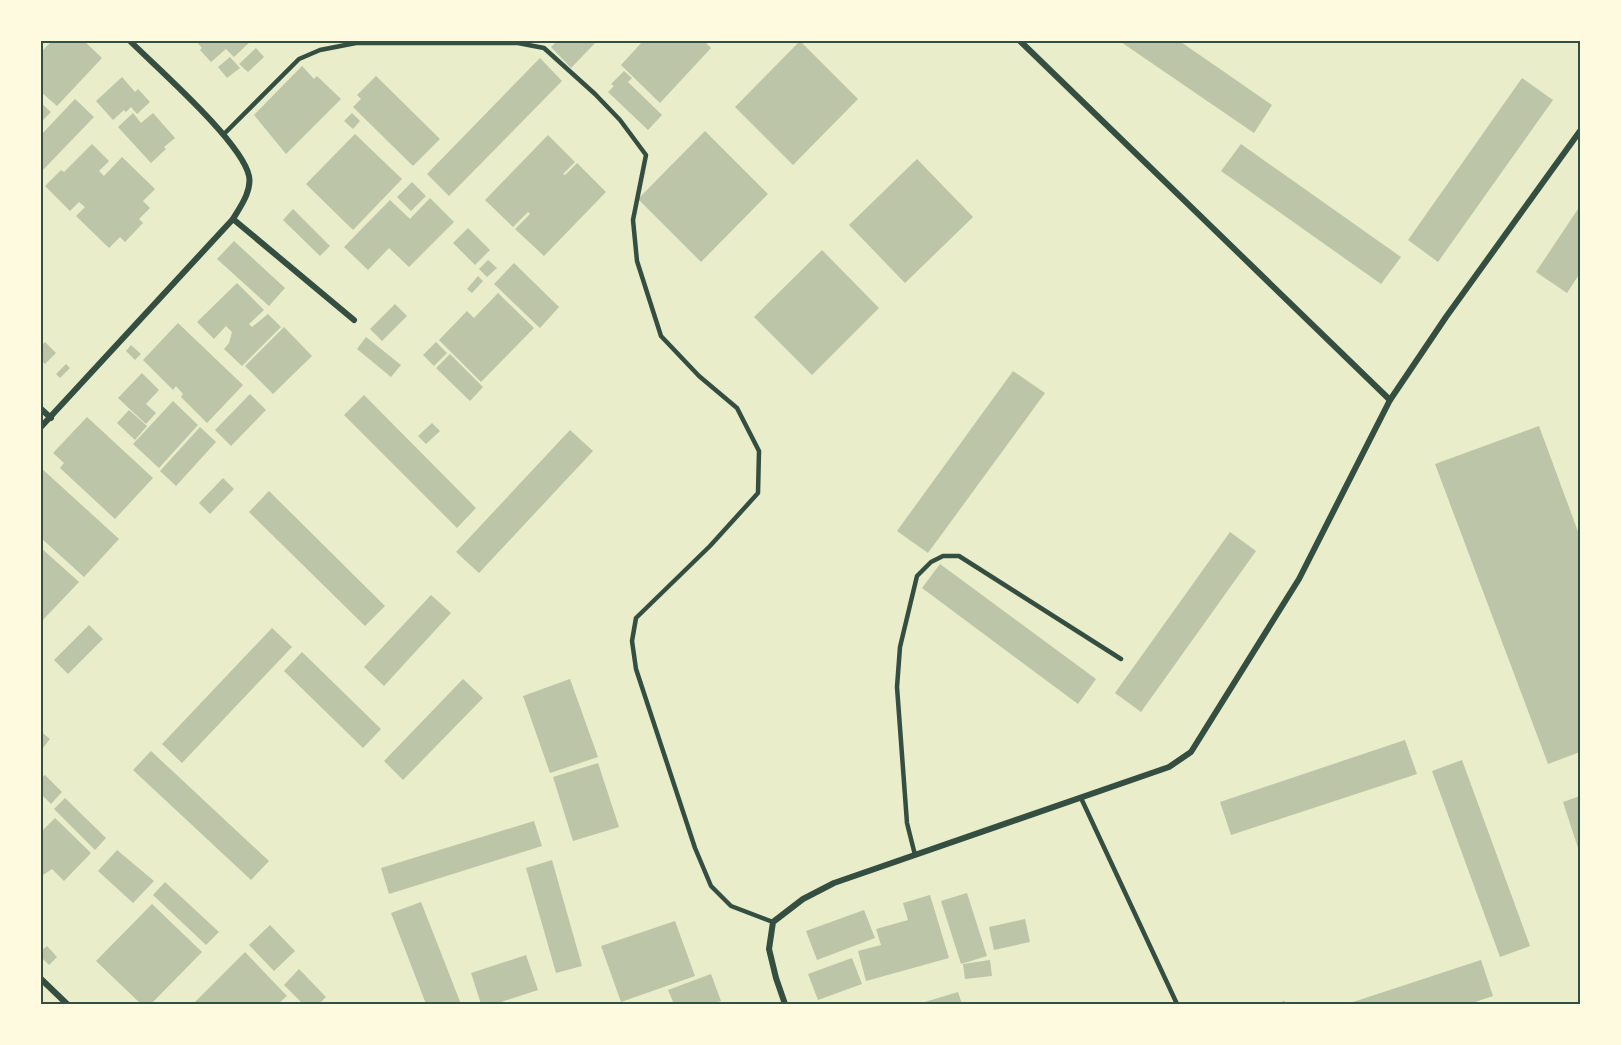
<svg xmlns="http://www.w3.org/2000/svg" width="1621" height="1045" viewBox="0 0 1621 1045" font-family="Barlow,sans-serif">
<style>
.building{fill:#bcc5a7}
.lines{fill:none;stroke-linecap:round;stroke-linejoin:round}
.service{stroke:#344e41;stroke-width:4.5}
.minor{stroke:#344e41;stroke-width:6}
.neatline{fill:none;stroke:#344e41;stroke-width:2}
</style>
<rect width="100%" height="100%" fill="#e9edc9"/>
<g class="building">
<path d="M53,40h30l19,18 -45,48 -17,-15v-38z"/>
<path d="M195,40h57l-18,17 -8,-8 -15,13 -11,-12 2,-2z"/>
<path d="M558,40h40l-27,28 -20,-21z"/>
<path d="M644,40h59l8,8 -51,55 -39,-38z"/>
<path d="M1118,40h60l94,65 -18,28z"/>
<path d="M800,41l58,58 -65,66 -58,-58z"/>
<path d="M256,48l8,9 -16,15 -9,-8z"/>
<path d="M230,57l10,11 -13,10 -9,-11z"/>
<path d="M540,58l22,23 -113,115 -22,-22z"/>
<path d="M302,66l12,13 3,-3 24,23 -55,55 -32,-39z"/>
<path d="M624,71l8,7 -4,4 34,33 -14,15 -40,-38 6,-6 -3,-2z"/>
<path d="M376,76l64,63 -27,27 -60,-59 8,-8 -4,-4z"/>
<path d="M122,77l13,15 3,-3 12,13 -13,12 -6,-7 -5,5 -2,-2 -11,10 -17,-19z"/>
<path d="M1522,78l31,22 -115,162 -30,-22z"/>
<path d="M75,99l19,18 -54,56v-37z"/>
<path d="M40,102l11,10 -11,11z"/>
<path d="M133,113l8,10 12,-10 22,25 -11,9 2,2 -15,14 -33,-36z"/>
<path d="M352,113l8,8 -7,8 -9,-8z"/>
<path d="M705,131l63,63 -67,68 -63,-63z"/>
<path d="M355,134l47,45 -49,51 -47,-46z"/>
<path d="M548,135l27,27 -12,12 2,1 12,-12 29,29 -62,64 -29,-27 15,-15 -2,-2 -15,15 -28,-27z"/>
<path d="M92,144l17,17 -10,10 5,5 18,-19 33,32 -12,12 7,7 -11,11 4,4 -18,19 -5,-5 -11,11 -33,-32 9,-9 -6,-5 -9,9 -25,-25 16,-16 3,2z"/>
<path d="M1241,144l160,113 -20,27 -160,-113z"/>
<path d="M917,159l56,58 -68,66 -56,-58z"/>
<path d="M412,182l14,14 -15,15 -14,-14z"/>
<path d="M430,198l24,24 -45,45 -20,-19 -21,22 -24,-23 46,-47 20,19z"/>
<path d="M1580,206v67l-13,20 -31,-21z"/>
<path d="M293,209l37,37 -10,10 -37,-36z"/>
<path d="M468,228l22,22 -15,15 -22,-22z"/>
<path d="M234,241l51,47 -16,18 -52,-47z"/>
<path d="M822,250l57,58 -67,67 -58,-58z"/>
<path d="M488,260l9,8 -10,9 -8,-8z"/>
<path d="M514,263l45,44 -19,21 -46,-44z"/>
<path d="M478,276l5,5 -11,12 -5,-4z"/>
<path d="M237,283l27,27 -15,14 3,3 16,-13 13,13 -39,39 -18,-17 5,-6 3,-11 -6,-6 -12,13 -17,-17z"/>
<path d="M498,293l36,35 -53,54 -42,-42 28,-29 7,7z"/>
<path d="M395,304l12,12 -25,25 -12,-12z"/>
<path d="M178,323l65,62 -36,38 -26,-26 2,-3 -7,-8 -3,4 -30,-30z"/>
<path d="M284,327l28,29 -39,38 -28,-28z"/>
<path d="M366,337l35,28 -10,12 -34,-28z"/>
<path d="M45,342l11,11 -11,11 -5,-5v-12z"/>
<path d="M436,342l11,11 -13,13 -11,-11z"/>
<path d="M131,345l10,9 -6,6 -9,-9z"/>
<path d="M450,354l33,33 -13,14 -34,-33z"/>
<path d="M66,364l4,4 -10,10 -4,-4z"/>
<path d="M1013,371l32,22 -117,160 -31,-22z"/>
<path d="M142,373l17,17 -13,14 10,9 -10,11 -28,-26z"/>
<path d="M250,394l16,16 -35,36 -16,-16z"/>
<path d="M364,395l112,113 -19,20 -113,-113z"/>
<path d="M173,401l25,24 -39,43 -26,-24z"/>
<path d="M129,410l18,16 -12,14 -18,-17z"/>
<path d="M87,417l66,61 -38,41 -55,-51 4,-5 -11,-10z"/>
<path d="M432,423l8,8 -14,13 -8,-8z"/>
<path d="M1539,426l41,111v215l-32,12 -113,-300z"/>
<path d="M200,427l16,15 -40,44 -16,-15z"/>
<path d="M570,430l23,21 -114,122 -23,-21z"/>
<path d="M40,467l79,72 -35,38 -44,-40z"/>
<path d="M223,478l11,11 -24,25 -11,-11z"/>
<path d="M269,491l116,115 -20,20 -116,-114z"/>
<path d="M1230,532l26,19 -115,161 -26,-19z"/>
<path d="M40,547l39,35 -39,41z"/>
<path d="M940,564l156,115 -18,25 -156,-116z"/>
<path d="M431,595l20,18 -67,73 -20,-19z"/>
<path d="M89,625l14,14 -35,35 -14,-14z"/>
<path d="M272,628l20,19 -110,116 -20,-19z"/>
<path d="M302,652l79,77 -18,19 -79,-77z"/>
<path d="M463,679l20,19 -80,82 -19,-19z"/>
<path d="M570,679l28,78 -48,16 -27,-77z"/>
<path d="M40,731l10,8 -8,10 -2,-1z"/>
<path d="M1405,740l12,34 -186,61 -11,-33z"/>
<path d="M151,751l118,110 -18,19 -118,-110z"/>
<path d="M1462,760l68,186 -30,11 -68,-186z"/>
<path d="M598,763l21,64 -46,14 -20,-64z"/>
<path d="M45,775l17,17 -11,12 -11,-11v-14z"/>
<path d="M1580,796v58l-17,-52z"/>
<path d="M65,798l41,40 -11,12 -41,-41z"/>
<path d="M55,818l36,35 -27,28 -12,-12 -12,8v-44z"/>
<path d="M534,821l8,25 -153,48 -8,-26z"/>
<path d="M117,850l37,31 -21,22 -35,-32z"/>
<path d="M552,860l30,106 -26,7 -30,-105z"/>
<path d="M165,882l54,50 -13,13 -53,-50z"/>
<path d="M967,893l20,63 -26,8 -20,-63z"/>
<path d="M930,895l19,63 -83,23 -8,-30 23,-6 -5,-16 32,-9 -5,-17z"/>
<path d="M421,902l40,102h-35l-35,-91z"/>
<path d="M152,904l50,48 -51,52h-10l-45,-43z"/>
<path d="M864,910l11,28 -58,22 -11,-29z"/>
<path d="M1025,919l5,23 -36,8 -5,-23z"/>
<path d="M675,921l20,55 -74,26 -20,-56z"/>
<path d="M270,925l25,26 -21,20 -25,-26z"/>
<path d="M47,946l10,11 -8,8 -9,-9v-4z"/>
<path d="M245,952l42,44 -9,8h-85z"/>
<path d="M526,955l12,35 -43,14h-14l-10,-31z"/>
<path d="M852,958l10,26 -44,16 -10,-26z"/>
<path d="M990,960l2,16 -27,3 -2,-15z"/>
<path d="M1481,960l12,36 -24,8h-122z"/>
<path d="M299,969l27,28 -7,7h-16l-19,-19z"/>
<path d="M711,974l10,27 -10,3h-37l-6,-14z"/>
<path d="M958,992l4,12h-44z"/>
</g>
<g class="lines">
<g class="service">
<path d="M224,134l75,-75 21,-9 36,-7h162l26,5 51,46 25,26 26,35 -13,65 4,41 24,75 38,40 38,32 22,43 -1,42 -48,53 -74,72 -4,23 4,28 59,179 16,38 20,20 42,16"/>
<path d="M1081,798l96,206"/>
<path d="M915,855l-8,-32 -10,-136 3,-40 17,-71 14,-14 12,-6h16l162,103"/>
<path d="M1283,1004h1"/>
</g>
<g class="minor">
<path d="M129,40c28,28 113,102 120,136 3,15 -9,31 -16,43l121,101"/>
<path d="M1019,40l371,360"/>
<path d="M40,408l11,10"/>
<path d="M40,428l193,-209"/>
<path d="M40,978l27,26"/>
<path d="M785,1004l-9,-26 -7,-29 4,-27 30,-23 31,-16 335,-116 22,-15 108,-173 91,-179 56,-83 134,-186"/>
</g>
</g>
<rect width="1621" height="1045" fill="none" stroke="#fefae0" stroke-width="84"/>
<rect x="42" y="42" width="1537" height="961" class="neatline"/>
</svg>
